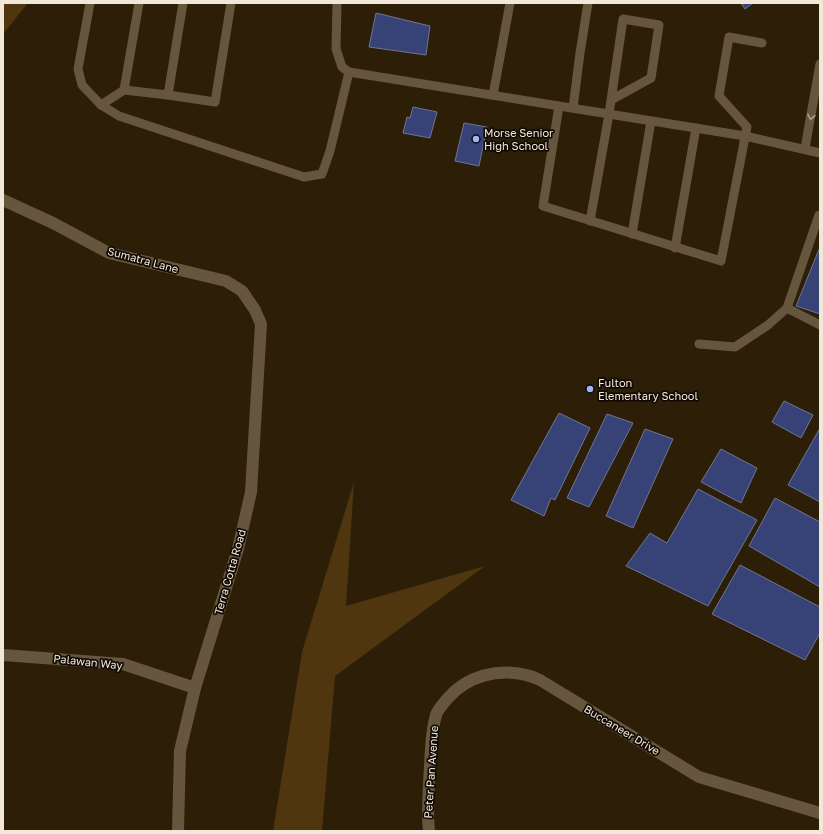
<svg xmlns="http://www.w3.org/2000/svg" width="823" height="834" viewBox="0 0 823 834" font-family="'Golos Text',sans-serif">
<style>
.green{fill:#4f360e}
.building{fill:#374276;stroke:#6e7691}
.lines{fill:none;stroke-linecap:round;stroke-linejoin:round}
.service{stroke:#67563e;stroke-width:9}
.minor{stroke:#67563e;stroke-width:12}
.oneway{stroke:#ac9f8c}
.poi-dot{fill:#a0b3fd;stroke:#100a03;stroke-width:1.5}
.labels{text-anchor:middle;stroke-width:3.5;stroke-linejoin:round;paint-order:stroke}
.poi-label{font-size:11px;fill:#f2e8da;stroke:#100a03;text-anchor:start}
.street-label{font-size:11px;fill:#f2e8da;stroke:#100a03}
</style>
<rect width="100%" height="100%" fill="#2d1e08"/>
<g class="green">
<path d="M3,3h25l-25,31z"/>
<path d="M354,482l-8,124 139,-40 -150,110 -13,155h-49l29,-179z"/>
</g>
<g class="building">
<path d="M741,3h12l-8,6z"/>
<path d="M376,13l54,13 -4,29 -57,-8z"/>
<path d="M413,107l24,5 -7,26 -27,-5 4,-16 3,1z"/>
<path d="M464,123l23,4 -8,39 -24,-5z"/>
<path d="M820,247v67l-24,-8z"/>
<path d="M784,401l29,14 -12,23 -29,-16z"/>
<path d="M559,413l31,15 -35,72 -4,-2 -7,18 -33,-16z"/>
<path d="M607,414l26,9 -44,84 -22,-9z"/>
<path d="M820,428v74l-32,-17z"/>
<path d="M645,429l28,10 -40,89 -27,-12z"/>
<path d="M721,449l36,19 -16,35 -40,-21z"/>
<path d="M698,489l59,31 -49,86 -82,-40 24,-33 17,10z"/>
<path d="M775,498l45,24v65l-71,-41z"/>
<path d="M740,565l80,42v26l-15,27 -93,-46z"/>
</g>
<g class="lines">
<g class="service">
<path d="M90,3l-12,66 4,16 19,20 18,11 185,61 18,-3 8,-23 19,-79 396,64 75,17"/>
<path d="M337,3l-1,46 6,18 7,5"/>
<path d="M124,90l15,-87"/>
<path d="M168,95l47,7 16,-99"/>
<path d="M493,95l17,-92"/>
<path d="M101,105l23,-15 44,5 15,-92"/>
<path d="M559,106l-16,100 178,55 26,-134 -28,-31 10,-59 33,6"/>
<path d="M573,108l7,-55 8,-50"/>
<path d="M805,148l15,-84"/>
<path d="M590,221l19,-107 14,-95 36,6 -8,53 -40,22"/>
<path d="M632,234l19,-113"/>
<path d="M675,248l21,-120"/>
<path d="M787,308l33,17"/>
<path d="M699,344l36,3 33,-22 19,-17 32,-93"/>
</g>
<g class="minor">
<path d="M3,200l50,23 56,30 117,28 16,10 13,19 6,14 -10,168 -13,57 -43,139 -15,63 -2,80"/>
<path d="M3,655l120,9 72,24"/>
<path d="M429,831l-1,-13c0,-17 1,-34 2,-52 1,-17 1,-34 6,-51 2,-6 8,-12 12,-17 19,-22 50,-30 78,-23 5,1 10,3 14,5l159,97 121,36"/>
</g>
</g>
<defs><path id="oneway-chevron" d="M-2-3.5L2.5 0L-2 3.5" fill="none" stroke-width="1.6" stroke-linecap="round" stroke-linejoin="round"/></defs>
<use class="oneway" href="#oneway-chevron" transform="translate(811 117) rotate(100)"/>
<g class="poi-dot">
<circle cx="476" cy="139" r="4"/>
<circle cx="590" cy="389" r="4"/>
</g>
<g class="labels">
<g class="poi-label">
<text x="484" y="137">Morse Senior<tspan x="484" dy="13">High School</tspan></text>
<text x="598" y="387">Fulton<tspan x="598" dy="13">Elementary School</tspan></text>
</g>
<g class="street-label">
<text transform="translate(143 260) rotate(15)" y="4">Sumatra Lane</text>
<text transform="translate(230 572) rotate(-74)" y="4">Terra Cotta Road</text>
<text transform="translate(88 662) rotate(6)" y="4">Palawan Way</text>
<text transform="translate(622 730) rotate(31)" y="4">Buccaneer Drive</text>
<text transform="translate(431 772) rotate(-86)" y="4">Peter Pan Avenue</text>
</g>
</g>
<rect width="823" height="834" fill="none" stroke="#f2e8da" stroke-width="8"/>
</svg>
